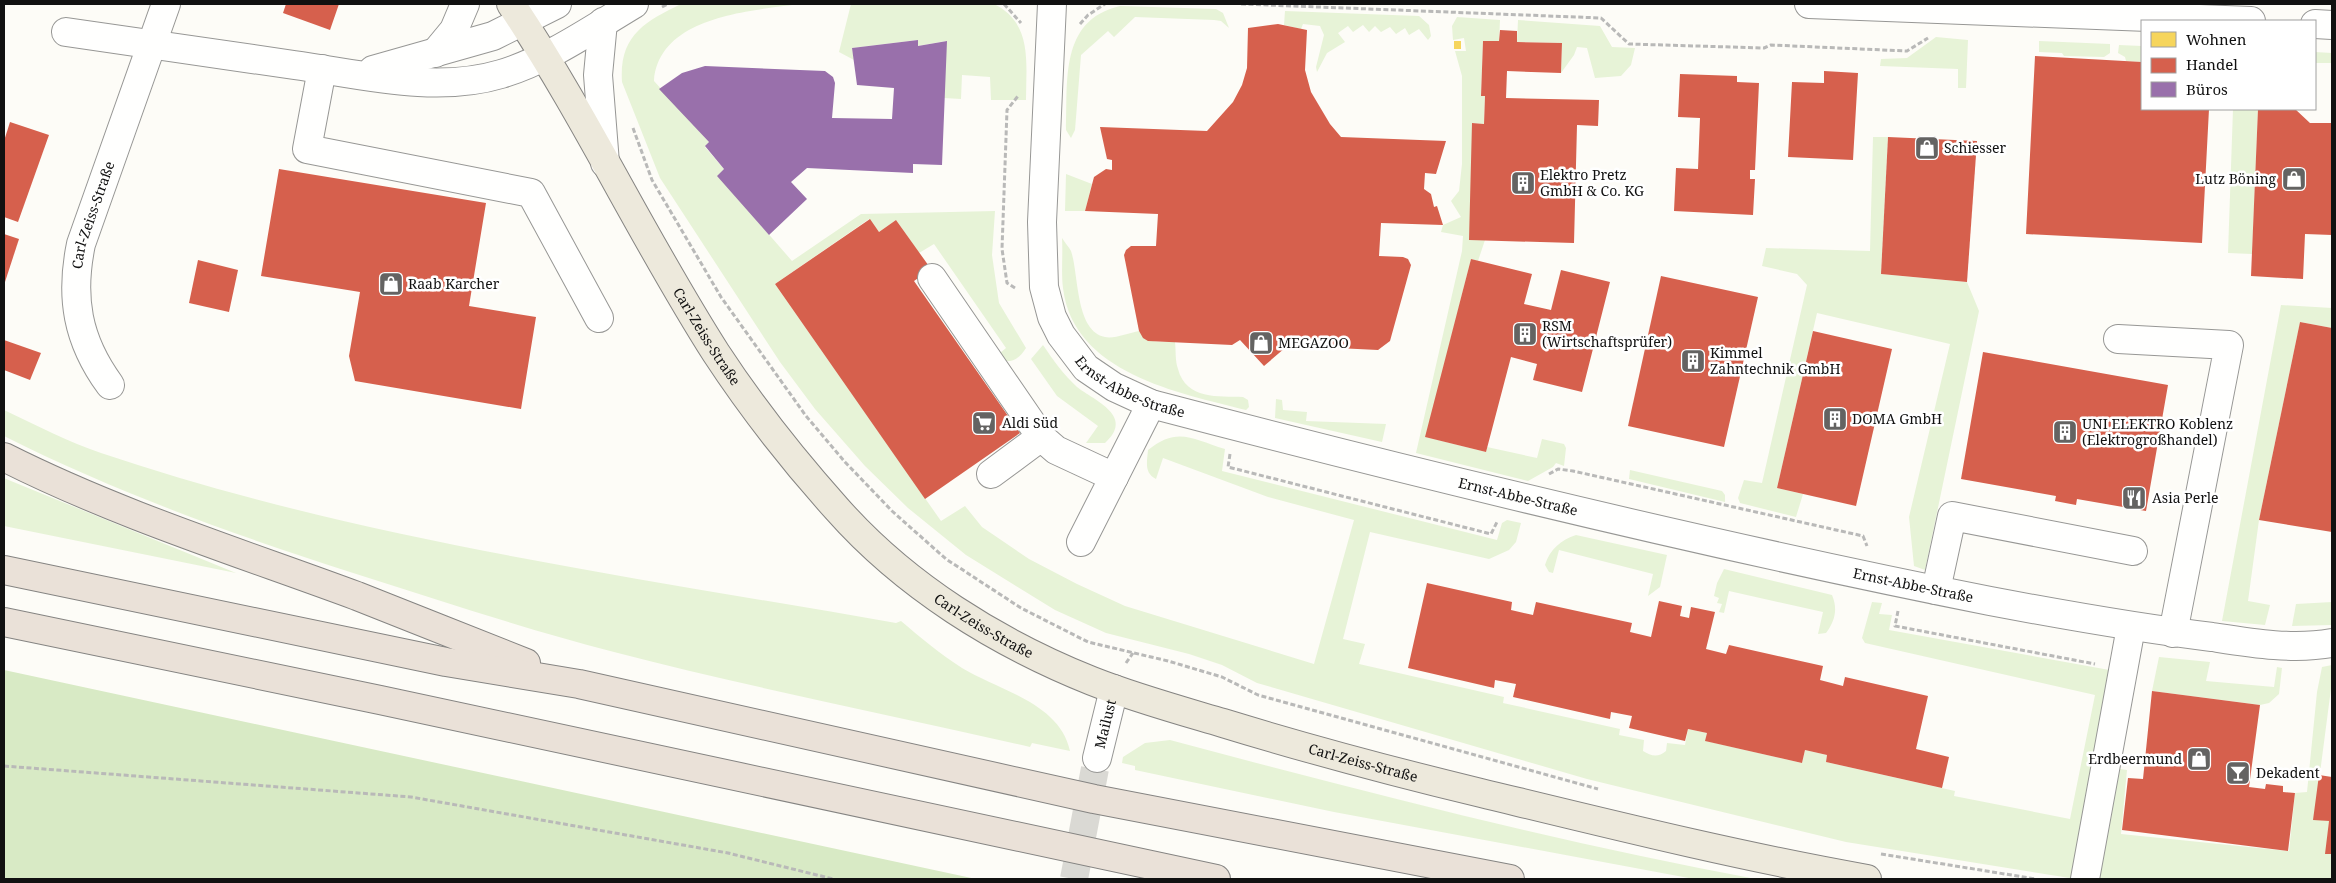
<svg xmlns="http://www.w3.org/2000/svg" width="2336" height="883" viewBox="0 0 2336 883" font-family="'Noto Serif',serif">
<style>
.green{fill:#e7f3d7}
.forest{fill:#d8eac5}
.homes{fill:#f6d55c}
.shops{fill:#d6604d}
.offices{fill:#9970ab}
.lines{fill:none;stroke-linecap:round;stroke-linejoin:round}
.minor-tunnel{stroke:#dad9d4;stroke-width:28;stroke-dasharray:28 14;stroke-linecap:butt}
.minor-casing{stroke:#979795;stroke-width:30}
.major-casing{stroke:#858482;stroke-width:30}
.highway-casing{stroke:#858482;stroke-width:30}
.path{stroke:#b9b9b8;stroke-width:3;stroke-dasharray:5 2.5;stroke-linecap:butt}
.minor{stroke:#fffffe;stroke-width:28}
.major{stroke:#ede9dc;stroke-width:28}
.highway{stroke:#eae1d8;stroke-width:28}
.labels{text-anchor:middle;stroke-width:5;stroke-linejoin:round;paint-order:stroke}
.poi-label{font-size:14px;fill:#111;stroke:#fff;text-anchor:start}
.street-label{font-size:14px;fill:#111;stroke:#fff}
</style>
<rect width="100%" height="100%" fill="#fdfcf7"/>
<g class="green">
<path d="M681,4h118c-49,7 -140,12 -145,77l55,61 -4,5 19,22 -6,7 74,85 69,-47 134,-3 -3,44 7,48 27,45c-5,8 -11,14 -21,13l-5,-8 6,-5 -72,-104 -15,9 -23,-33 -17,12 -10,-13 -94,65 166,237 24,-15 17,21 47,32 48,25 48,22 189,58 40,-144 -86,-23 -105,-39 -7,21c-12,-6 -9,-17 -8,-29 29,-24 45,-11 77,-1l-3,22 275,69 5,-17 5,-3 14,3 -5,19 -7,8 -20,9 -119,-27 -27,107 22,5 -6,20 145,33 -1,6 117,26 -1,6 25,5 -1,11c8,5 15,7 23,0l1,-8 18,2 3,-16 19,4 -1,8 96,22 3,-13 22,5 -1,7 129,29 -1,5 116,23 25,-124 -230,-52 -3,-5 10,-36 10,1 -3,11 13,1 -3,15 226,41 -39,208 -230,-37 -259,-63 -330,-96 -35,-18 -33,-11 -83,-21 -51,-23 -89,-55 -58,-47 -43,-42 -50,-57 -35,-47 -120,-184 -38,-96c-3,-46 22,-60 59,-78z"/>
<path d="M851,4h143c39,19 32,60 32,96h-35l-1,-23 -28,-2 -1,24 -17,-1 2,-57 -28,5v-6l-66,8 2,12 -15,-8z"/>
<path d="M1120,6l96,3 7,4 6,15 -8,-7 -7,-1 -79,-3 -21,20 -6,-6 -27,24 -6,75 -4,8 -5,-8c2,-48 -7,-110 54,-124z"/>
<path d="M1285,11l134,5 10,9 2,11 -3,4 -9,-11 -10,6 -4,-7 -9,6 -6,-7 -9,5 -6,-6 -6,6 -6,-7 -10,7 -5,-6 -10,7 7,9 -18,11 -10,19 -1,-5 8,-32 -4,-9 -17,-2 -2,5 -17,-4z"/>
<path d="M1457,17l43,3 -1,21h-16l-2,55h4l-1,28 -11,-1 12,117 -7,21 -7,-2 -45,178 60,15 1,-5 50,11 5,-19 22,5 2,4 -2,18 -8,-3 -3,4 -25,14 -112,-28 46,-202 1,-15 -22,-4 2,-7 18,-8 -10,-16 8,-10 3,-27v-88l-7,-25h11l-2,-13 -11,2 -1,-14z"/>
<path d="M1518,20l82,6 12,21 23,1 -4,17 -10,11 -26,2 -8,-30 -10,-1 -3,8 -13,18 1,-30 -45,-1z"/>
<path d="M1936,37l32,3 -2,48h-8v-19l-78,-3 1,-7 26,-1z"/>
<path d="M2039,41l71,3v9l-6,4 -40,-1 -2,-3 -23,-1z"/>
<path d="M2119,45l23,1v16l-16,-1 -1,-4 -7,-4z"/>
<path d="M2315,52l17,1v10h-17z"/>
<path d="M2233,109h25l-6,145 -24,-1z"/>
<path d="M1873,137h15l-7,137 86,8 12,29 -54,259 -11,-4 -5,-49 41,-173 -133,-31 -40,175 26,6 -7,23 -56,-14 -2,-5 6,-18 18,3 45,-198 -10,-11 -35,-8 4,-18 104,3z"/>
<path d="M1066,174l26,10 -7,27h-20z"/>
<path d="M1062,238c3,5 7,9 9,13 8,23 4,80 34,86 9,2 24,-4 34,-6 8,14 21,10 36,11 1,8 0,19 3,27 8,31 41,27 65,28l5,3 1,7 -3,3c-67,-17 -173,-37 -183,-122 -2,-16 0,-33 -1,-50z"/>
<path d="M2281,305l51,3v20l-32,-6 -41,198 -11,81 22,4 -5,20 -43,-4z"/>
<path d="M1043,345c10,15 21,30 34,42 18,14 58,29 28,56h-19l12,-17 -41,-30 -26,-37z"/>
<path d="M1276,399l6,1 1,10 24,2 -1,9 80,3 -4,18 -107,-24z"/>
<path d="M4,410c32,15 64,32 97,43 258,87 528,123 795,170l5,-2c19,16 39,33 61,47 36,22 98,35 108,83l-38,-8 -2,4c-138,-32 -278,-59 -416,-95 -89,-23 -176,-52 -264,-80 -118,-38 -235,-80 -346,-136z"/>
<path d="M1630,470l92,21 3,4v7l-96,-23z"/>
<path d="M4,478l7,3 225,92 -232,-47z"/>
<path d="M1576,535l91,20 -7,32 -12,9 5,-22 -94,-24 -6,23 -4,-1 -4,-7c5,-16 16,-25 31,-30z"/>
<path d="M1724,569l108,26c6,14 3,26 -6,38l-8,1 5,-22 -94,-21 -5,22 -5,-1 3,-8 -5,-1 2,-5 -5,-2 3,-13z"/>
<path d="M2332,602v23l-40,1 4,-22z"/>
<path d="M2159,657l51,5 -4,19 68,6 3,-20 5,1 -3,26 -10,9 -9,2 -108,-14z"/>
<path d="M2332,665v16l-18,138 15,2 -3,33h6v25h-239l20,-111 14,2 -6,64 168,17 6,-58 12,-1 10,-100 5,-25z"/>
<path d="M1170,740c194,52 388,102 586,139h-62l-360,-67 -199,-42v-4l-13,-3 1,-6 22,-14z"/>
</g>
<path class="forest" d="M4,670l972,209h-972z"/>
<rect class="homes" x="1454" y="41" width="7" height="8"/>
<g class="shops">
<path d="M286,4h53l-9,26 -47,-17z"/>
<path d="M1278,24l29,6 -2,40 6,22 19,32 11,13 105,4 -10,33 -11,-1 -1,16 7,5 3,13 3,-1 6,19 -62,-2 -2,33 24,1 5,2 3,6 -21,76 -12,9 -82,-4 -4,-4 -28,24 -24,-26 -8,5 -84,-4 -5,-3 -4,-7 -15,-76 2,-5 5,-4h25l2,-32 -73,-3 9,-34 12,-8 6,1v-10l-5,-1 -7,-32 107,4 26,-29 9,-17 5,-17 1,-40z"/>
<path d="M1500,30l17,1v11l45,1 -1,30 -54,-2 -1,27 93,2 -1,26 -21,-1 -3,118 -105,-3 3,-117 12,1 1,-28h-4l2,-55h16z"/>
<path d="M2035,56l107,6v47h67l-7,134 -176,-9z"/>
<path d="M1824,71l34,2 -5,87 -65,-3 4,-75 32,1z"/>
<path d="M1680,74l57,2v6l22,1 -4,87h-5v9h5l-2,36 -79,-4 2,-43 22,1 2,-51 -22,-1z"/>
<path d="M2258,109h37l15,14h22v112l-27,-1 -2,45 -52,-3z"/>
<path d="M10,122l39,13 -31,87 -14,-5v-76z"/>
<path d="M1888,137l89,4 -10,141 -86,-8z"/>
<path d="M279,169l207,34 -17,103 67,11 -15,92 -166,-28 -6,-25 11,-64 -99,-16z"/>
<path d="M870,219l9,13 17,-12 35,49 -17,12 106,152 -95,66 -150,-215z"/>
<path d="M4,234l15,5 -15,46z"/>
<path d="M1471,259l61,15 -8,30 27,6 10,-40 49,12 -28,110 -49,-12 4,-16 -26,-7 -25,95 -61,-15z"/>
<path d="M198,260l40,10 -9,42 -40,-9z"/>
<path d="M1661,276l97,21 -34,150 -96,-21z"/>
<path d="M2300,322l32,6v204l-73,-12z"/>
<path d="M1813,331l79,18 -36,157 -79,-18z"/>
<path d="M4,340l37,13 -11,27 -26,-10z"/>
<path d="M1983,352l185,33 -22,126 -69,-12 -1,6 -21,-4 1,-5 -95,-17z"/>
<path d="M1427,583l85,19 -1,8 22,5 3,-13 96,21 -2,9 21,5 8,-36 23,5 -2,10 9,2 2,-11 24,5 -9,37 20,5 3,-9 94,21 -3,14 23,6 2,-9 83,19 -12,53 33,8 -7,31 -116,-26 1,-7 -22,-5 -3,13 -97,-22 2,-8 -19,-4 -3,12 -56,-13 3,-12 -21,-4 -1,7 -97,-22 3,-13 -21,-4 -1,8 -86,-20z"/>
<path d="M2152,691l108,14 -11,82 16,2 1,-5 17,2v6l12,1 -7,58 -166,-21 6,-52 15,1z"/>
<path d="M2319,775l13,2v77h-7l4,-33 -16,-1z"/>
</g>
<path class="offices" d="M918,40v6l29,-5 -5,124 -29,-1v9l-106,-5 -16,14 16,17 -38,36 -52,-59 7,-7 -19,-23 4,-4 -50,-53 23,-16 23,-7 120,5 8,6 2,6 -3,35 60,1 2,-31 -37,-3 -5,-37z"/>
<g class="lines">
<path class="minor-tunnel" d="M1074,879l23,-121"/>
<defs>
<g id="minor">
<path id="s1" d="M1052,4l-10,218 2,65 8,30 9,18 25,33 28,19 37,17c278,73 557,141 839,197 74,14 147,27 222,36 39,6 80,13 120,6"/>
<path d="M1809,4l442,17"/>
<path d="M603,22l-5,53 7,88"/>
<path d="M2315,24l17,1"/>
<path d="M66,32c76,11 152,22 228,33 66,9 141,29 207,9 47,-14 91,-45 133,-70"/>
<path d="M435,53l19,-23 11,-26"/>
<path d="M322,69l-15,80 224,44 68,125"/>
<path d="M373,70l120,-34 64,-32"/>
<path d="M932,278l109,159"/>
<path d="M2118,339l111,6 -56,288"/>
<path id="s2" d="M110,385c-33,-45 -40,-88 -29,-141l85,-240"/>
<path d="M991,474l50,-37 15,13 58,27"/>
<path d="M1081,542l70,-138"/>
<path d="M1936,590l16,-74 181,35"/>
<path id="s3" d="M1097,758l17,-69"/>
<path d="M2085,879l46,-252"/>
</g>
<g id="major">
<path id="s4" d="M511,4c75,112 132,235 205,349 36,55 77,107 121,156 68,77 160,134 255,172 43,17 87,29 131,42 85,26 171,49 258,70 128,31 256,63 386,86"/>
</g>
<g id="highway">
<path d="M4,457c113,57 234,95 353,139 56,22 113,45 169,67"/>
<path d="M4,570l442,92 133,22 515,115 416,80"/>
<path d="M4,622l376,78 836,179"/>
</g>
</defs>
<use href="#minor" class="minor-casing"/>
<use href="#major" class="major-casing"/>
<use href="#highway" class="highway-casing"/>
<g class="path">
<path d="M1004,4l17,19"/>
<path d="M1241,4l360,14 28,26 135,4 7,-3 136,6 21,-13"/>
<path d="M662,7l6,-3"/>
<path d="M1080,24l8,-9 17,-11"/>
<path d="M633,128l19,52 69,117 85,119 39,46 47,49 54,48 75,49 67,34 80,19 54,16 36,18 340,94"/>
<path d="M1015,288l-8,-5 -5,-34 5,-139 11,-14"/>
<path d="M1230,454l-2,13 263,67 6,-12"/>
<path d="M1549,474l9,-5 15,2 290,65 4,10"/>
<path d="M1898,611l-3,15 200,38"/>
<path d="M1126,663l7,-10"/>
<path d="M4,766l407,31 317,56 105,26"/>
<path d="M1881,854l155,25"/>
</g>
<use href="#minor" class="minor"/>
<use href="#major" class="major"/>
<use href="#highway" class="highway"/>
</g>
<defs>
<symbol id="shop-square" viewBox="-11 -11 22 22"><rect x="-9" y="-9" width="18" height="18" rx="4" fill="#646362" stroke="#fff"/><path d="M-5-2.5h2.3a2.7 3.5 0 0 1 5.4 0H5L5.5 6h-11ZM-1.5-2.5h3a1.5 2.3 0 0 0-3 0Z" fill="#fff"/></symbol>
<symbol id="building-square" viewBox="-11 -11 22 22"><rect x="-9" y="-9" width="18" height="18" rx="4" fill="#646362" stroke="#fff"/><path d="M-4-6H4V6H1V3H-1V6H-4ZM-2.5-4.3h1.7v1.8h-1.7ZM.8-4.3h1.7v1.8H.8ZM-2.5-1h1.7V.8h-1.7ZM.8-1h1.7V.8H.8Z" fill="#fff"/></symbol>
<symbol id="supermarket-square" viewBox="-11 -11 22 22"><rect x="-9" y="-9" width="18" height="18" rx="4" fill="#646362" stroke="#fff"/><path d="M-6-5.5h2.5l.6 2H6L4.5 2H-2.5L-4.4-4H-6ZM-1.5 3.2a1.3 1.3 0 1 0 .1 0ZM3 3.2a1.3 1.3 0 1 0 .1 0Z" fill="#fff"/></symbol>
<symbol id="restaurant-square" viewBox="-11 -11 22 22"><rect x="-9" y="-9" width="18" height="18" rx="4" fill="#646362" stroke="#fff"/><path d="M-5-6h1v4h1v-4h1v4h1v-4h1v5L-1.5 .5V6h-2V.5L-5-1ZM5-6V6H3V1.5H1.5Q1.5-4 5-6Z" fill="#fff"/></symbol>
<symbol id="bar-square" viewBox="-11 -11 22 22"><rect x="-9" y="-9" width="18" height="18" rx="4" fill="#646362" stroke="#fff"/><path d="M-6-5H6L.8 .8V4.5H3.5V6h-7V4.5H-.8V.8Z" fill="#fff"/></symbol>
</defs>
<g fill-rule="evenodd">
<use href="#shop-square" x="1913" y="134" width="28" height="28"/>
<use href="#shop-square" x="2280" y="165" width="28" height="28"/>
<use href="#building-square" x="1509" y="169" width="28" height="28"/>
<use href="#shop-square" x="377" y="270" width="28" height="28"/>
<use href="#building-square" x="1511" y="320" width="28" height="28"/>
<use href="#shop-square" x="1247" y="329" width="28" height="28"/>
<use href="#building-square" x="1679" y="347" width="28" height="28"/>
<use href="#building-square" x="1821" y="405" width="28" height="28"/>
<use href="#supermarket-square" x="970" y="409" width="28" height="28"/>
<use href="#building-square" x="2051" y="418" width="28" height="28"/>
<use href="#restaurant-square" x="2120" y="484" width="28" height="28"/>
<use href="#shop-square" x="2185" y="745" width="28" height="28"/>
<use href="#bar-square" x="2224" y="759" width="28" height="28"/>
</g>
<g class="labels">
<g class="poi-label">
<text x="1944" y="153">Schiesser</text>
<text x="1540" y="180">Elektro Pretz<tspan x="1540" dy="16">GmbH &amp; Co. KG</tspan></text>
<text x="2276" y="184" text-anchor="end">Lutz Böning</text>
<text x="408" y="289">Raab Karcher</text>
<text x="1542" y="331">RSM<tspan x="1542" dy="16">(Wirtschaftsprüfer)</tspan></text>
<text x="1278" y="348">MEGAZOO</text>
<text x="1710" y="358">Kimmel<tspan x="1710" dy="16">Zahntechnik GmbH</tspan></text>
<text x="1852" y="424">DOMA GmbH</text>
<text x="1002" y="428">Aldi Süd</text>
<text x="2082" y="429">UNI ELEKTRO Koblenz<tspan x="2082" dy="16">(Elektrogroßhandel)</tspan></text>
<text x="2152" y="503">Asia Perle</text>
<text x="2182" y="764" text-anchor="end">Erdbeermund</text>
<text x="2256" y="778">Dekadent</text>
</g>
<g class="street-label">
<text dy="5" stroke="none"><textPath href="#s2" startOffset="180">Carl-Zeiss-Straße</textPath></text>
<text dy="5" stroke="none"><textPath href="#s4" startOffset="386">Carl-Zeiss-Straße</textPath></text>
<text dy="5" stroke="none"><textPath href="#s1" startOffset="424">Ernst-Abbe-Straße</textPath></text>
<text dy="5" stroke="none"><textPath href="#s1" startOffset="829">Ernst-Abbe-Straße</textPath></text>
<text dy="5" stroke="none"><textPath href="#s1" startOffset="1234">Ernst-Abbe-Straße</textPath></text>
<text dy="5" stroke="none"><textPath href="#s4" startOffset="791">Carl-Zeiss-Straße</textPath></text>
<text dy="5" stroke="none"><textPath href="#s3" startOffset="35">Mailust</textPath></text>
<text dy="5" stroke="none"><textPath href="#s4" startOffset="1196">Carl-Zeiss-Straße</textPath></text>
</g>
</g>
<rect width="2336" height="883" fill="none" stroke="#111111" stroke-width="10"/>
<rect x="2141" y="20" width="175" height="90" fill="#ffffff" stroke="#a0a0a0"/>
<rect x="2151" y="32" width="25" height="15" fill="#f6d55c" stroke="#a0a0a0"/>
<text x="2186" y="45" font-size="15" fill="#111111">Wohnen</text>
<rect x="2151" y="58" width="25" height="15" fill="#d6604d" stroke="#a0a0a0"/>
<text x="2186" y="70" font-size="15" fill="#111111">Handel</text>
<rect x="2151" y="82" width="25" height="15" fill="#9970ab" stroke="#a0a0a0"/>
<text x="2186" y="95" font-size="15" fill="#111111">Büros</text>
</svg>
